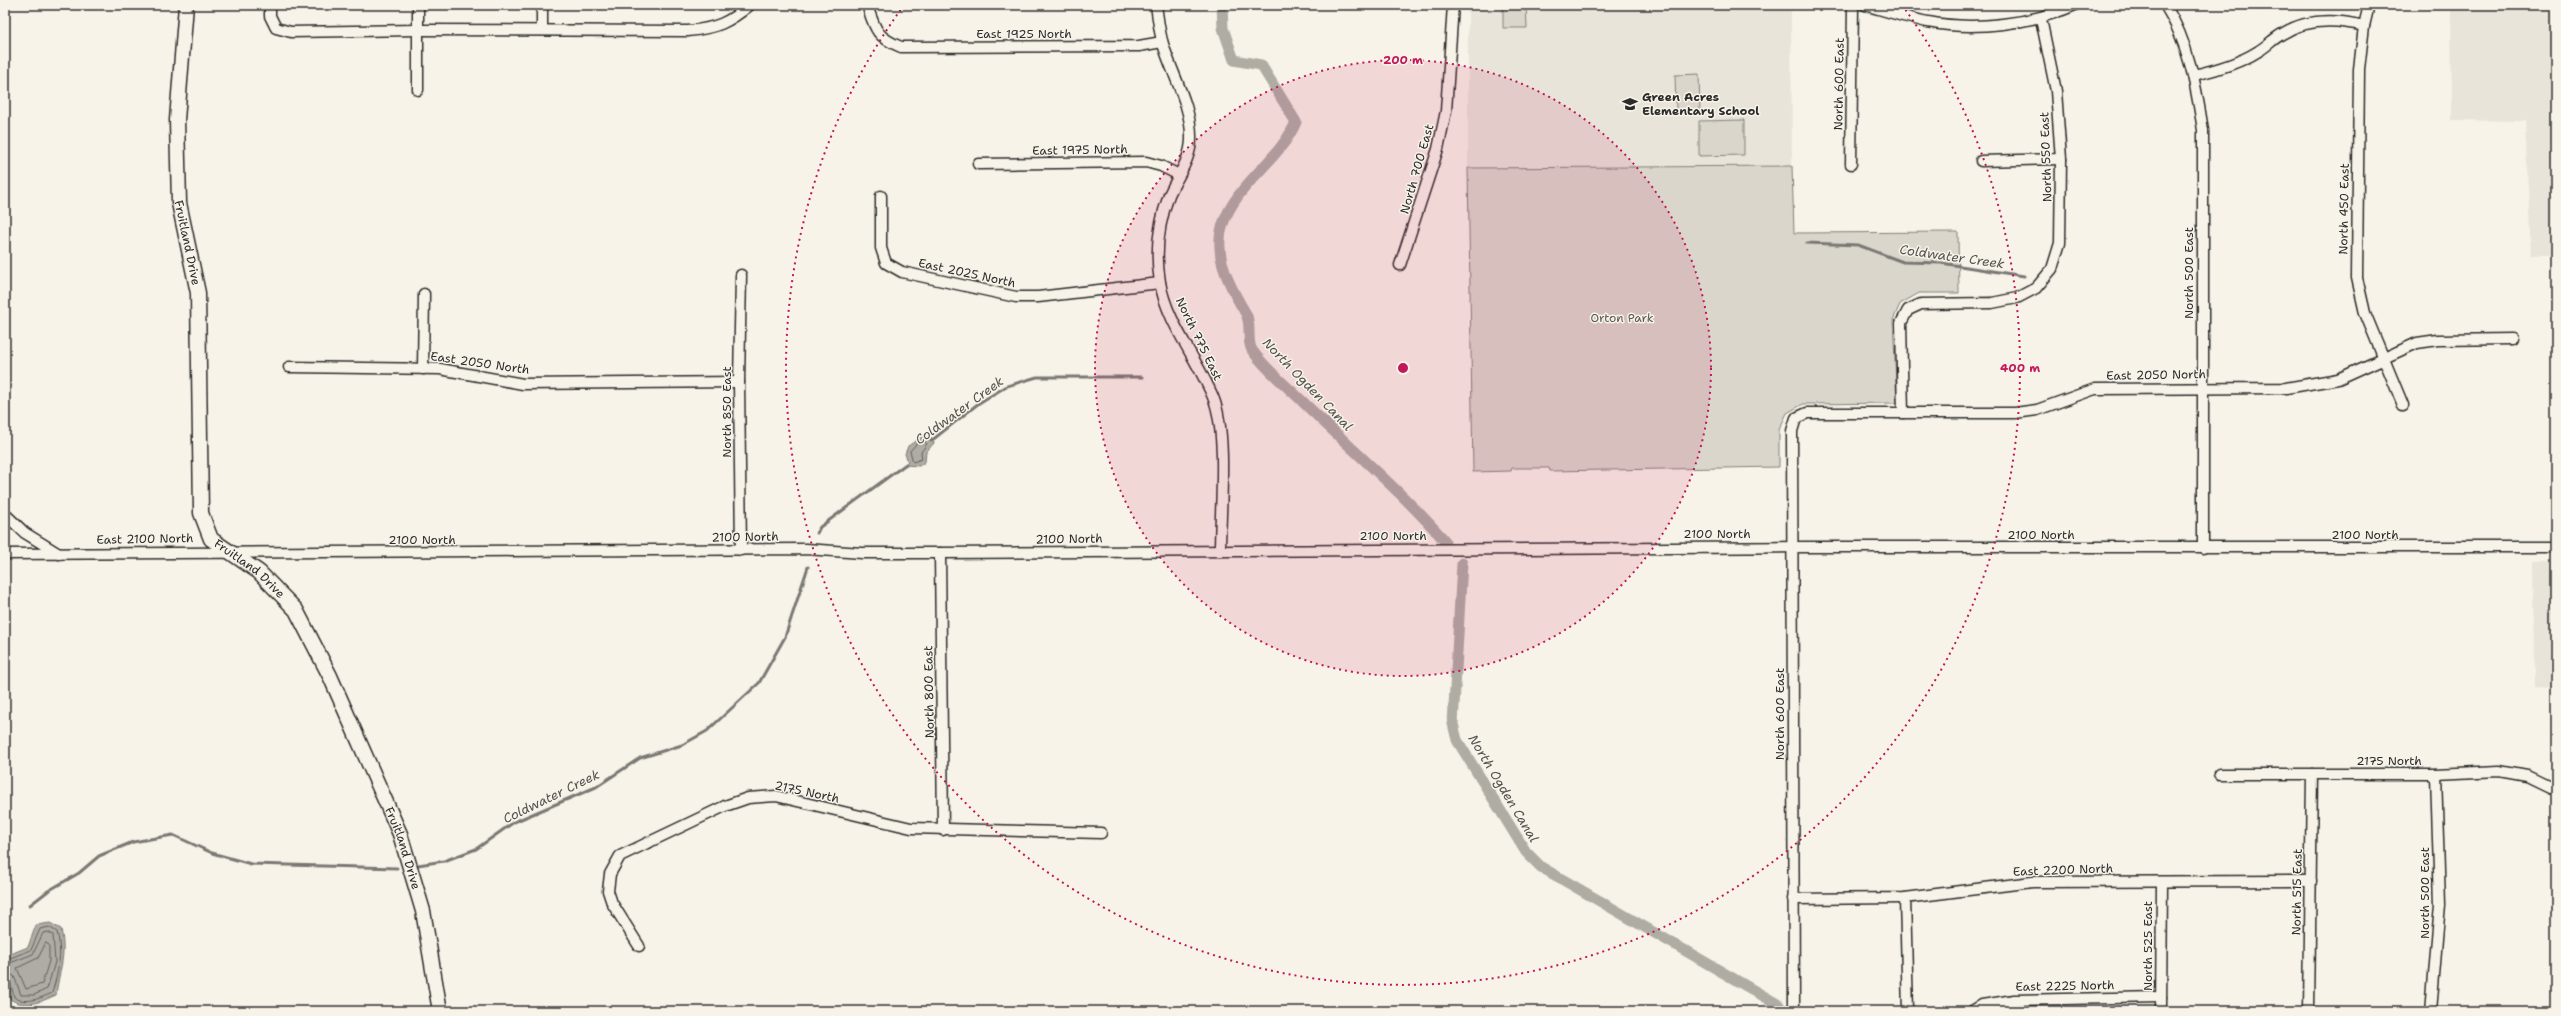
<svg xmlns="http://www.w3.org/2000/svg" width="2561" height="1016" viewBox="0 0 2561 1016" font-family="'Shantell Sans',sans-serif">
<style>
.built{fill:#e8e4da}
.green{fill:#dad6cc;stroke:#82807c}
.water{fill:#afaca4;stroke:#7a7874}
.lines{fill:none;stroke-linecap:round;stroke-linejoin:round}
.shore{stroke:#605f5b;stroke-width:1}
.stream{stroke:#7a7874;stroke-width:3}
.canal{stroke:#afaca4;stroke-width:11}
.street-casing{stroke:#2b2b2b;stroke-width:13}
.secondary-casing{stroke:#2b2b2b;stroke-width:17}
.street{stroke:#f7f3e8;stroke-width:10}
.secondary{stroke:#f7f3e8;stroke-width:14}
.ring{fill:none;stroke:#c2185b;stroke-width:2;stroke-dasharray:2 4}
.labels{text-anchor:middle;stroke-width:3;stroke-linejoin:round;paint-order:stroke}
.street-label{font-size:12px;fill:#2b2b2b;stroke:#f7f3e8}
.poi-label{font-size:12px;font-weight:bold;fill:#2b2b2b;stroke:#f7f3e8;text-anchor:start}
.park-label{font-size:12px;fill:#575653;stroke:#f7f3e8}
.water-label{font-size:13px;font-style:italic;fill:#53524f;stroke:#f7f3e8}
.centre{fill:#c2185b;stroke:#f7f3e8;stroke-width:2}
.ring-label{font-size:12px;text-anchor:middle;font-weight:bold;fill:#c2185b;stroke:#f7f3e8;stroke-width:3;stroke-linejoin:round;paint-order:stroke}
</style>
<rect width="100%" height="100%" fill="#f7f3e8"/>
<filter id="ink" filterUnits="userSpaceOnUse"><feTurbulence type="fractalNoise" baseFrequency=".025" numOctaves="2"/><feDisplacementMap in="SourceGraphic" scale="8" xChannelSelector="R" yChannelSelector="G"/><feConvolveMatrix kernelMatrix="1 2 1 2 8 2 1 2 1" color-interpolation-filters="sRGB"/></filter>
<g filter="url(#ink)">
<g class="built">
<path d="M1468,5h323l1,161 -324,2z"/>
<path d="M2433,5h123v250h-25l-6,-134 -73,-1 -1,-109h-20z"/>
<path d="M2534,561h22v127l-21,-1z"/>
</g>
<g class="green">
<path d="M1503,5h23l1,23h-24z"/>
<path d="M1699,74l1,37h-24l-1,-36z"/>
<path d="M1744,120v35l-45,1v-35z"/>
<path d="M1792,166l2,67 164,-1 1,61h-40l-19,11 -7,16 4,83 -94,1 -16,9 -8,17v37l-229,4 -1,-3h-37l-1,3 -38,1 -5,-304z"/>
</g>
<g class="water">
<path d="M922,437l10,1 2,5 -8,9 -1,10 -6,4 -15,-1 4,-4 -3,-7 3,-8z"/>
<path d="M50,923l11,6c6,27 -2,41 -5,66 -16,7 -30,14 -46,4v-10l-5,-12v-21l23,-9 8,-22z"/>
</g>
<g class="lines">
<g class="shore">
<path d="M924,441l3,3 -6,8 1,7 -9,3 -3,-11 7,-8z"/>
<path d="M46,943l3,2v16l-7,23 -16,5 -9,-21 21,-10z"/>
<path d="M5,960l26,-10 9,-21 9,-2 8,5c6,21 1,41 -5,61 -11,5 -27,12 -38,4l-4,-17 -5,-3"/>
<path d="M5,965l28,-11 10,-21 5,-1 5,3 2,27 -8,27 -13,6h-13l-7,-19 -9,-4"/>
</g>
<g class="stream">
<path d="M1807,243l51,2 45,17 38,1 83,13"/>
<path d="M931,441l48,-38 28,-17 30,-9h105"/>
<path d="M817,533l3,-6 86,-63"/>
<path d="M418,865l26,-4 32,-12 38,-27 82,-35 44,-29 42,-13 25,-14 52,-48 26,-46 23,-70"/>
<path d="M30,905l18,-14 31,-18 20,-17 34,-14 40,-7 39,18 39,11 146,4"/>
</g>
<g class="canal">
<path d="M1222,5l1,23 11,32 27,5 35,57c-16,38 -59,61 -73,102 -11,32 8,64 23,90 6,11 0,26 6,36 13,19 35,36 51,52 47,46 98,89 142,139"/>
<path d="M1462,563l-9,161 4,16 69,112 15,15 238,138"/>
</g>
<defs>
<g id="street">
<path d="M270,5v11l6,12 15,4 126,-2 271,1c29,-3 40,-8 62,-26"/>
<path d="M418,5v85"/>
<path d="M542,5v25"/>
<path d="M867,5c8,24 9,32 34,42l238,-1 23,-4"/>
<path d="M1156,5c2,13 3,26 7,39 9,30 29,63 28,95 0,20 -14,38 -22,56 -10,27 -14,58 -9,87 6,39 38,78 53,115 15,36 7,113 7,154"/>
<path d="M1865,5c21,6 42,13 63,17 46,9 104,2 147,-17"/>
<path d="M2165,5c24,38 31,81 38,125v418"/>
<path d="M2369,5l-5,21 -5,43 -2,209 8,35 38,92"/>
<path d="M2194,75c22,-5 44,-11 63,-23 9,-5 16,-13 25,-18 25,-16 54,-15 82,-8"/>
<path d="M1981,161l80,-2"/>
<path d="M978,164l168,-2 15,4 18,9"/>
<path d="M1851,164l2,-159"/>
<path d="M881,196v52l5,15 16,9 114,25h22l122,-14"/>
<path d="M1400,265l38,-116 8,-38 7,-106"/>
<path d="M741,275l-2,107 2,168"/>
<path d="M289,367l151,2 83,15 216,-2"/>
<path d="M423,369l1,-75"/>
<path d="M1903,413l-2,-90 7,-13 13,-6 71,-1 25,-5 19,-10 16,-19 8,-26 1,-84 -5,-68 -15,-72"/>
<path d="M5,514l20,19 34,21"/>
<path d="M940,553l3,277"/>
<path d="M5,554l801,-5 56,4h78l865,-6h751"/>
<path d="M2219,774h217l63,-3 28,5 29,14"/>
<path d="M1905,898l3,113"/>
<path d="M1793,899l112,-1 127,-16 279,-1"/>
<path d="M639,946l-27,-43 -4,-12 2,-17 10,-18 105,-50 23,-8 28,-2 135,32 190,5"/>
<path d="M1794,1011l-2,-580 4,-13 11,-5h208l22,-3 58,-21 191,-1 52,-9 79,-36 21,-3 74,-1"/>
<path d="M1972,1011l10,-6 32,-5 147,-3"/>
<path d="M2161,1011l1,-129"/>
<path d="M2309,1011l3,-237"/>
<path d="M2431,1011l9,-107 -4,-130"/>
</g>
<g id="secondary">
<path id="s1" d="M186,5l-9,115 2,83 19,90 3,220 10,26 48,33 37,38 34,66 70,158 23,77 17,100"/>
</g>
</defs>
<use href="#street" class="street-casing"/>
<use href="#secondary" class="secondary-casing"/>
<use href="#street" class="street"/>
<use href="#secondary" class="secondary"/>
</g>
</g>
<circle cx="1403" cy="368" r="308" fill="#c2185b" fill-opacity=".12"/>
<g class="ring">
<circle cx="1403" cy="368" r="308"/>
<path d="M1902 5A617 617 0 1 1 904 5"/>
</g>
<defs>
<symbol id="school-bare" viewBox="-9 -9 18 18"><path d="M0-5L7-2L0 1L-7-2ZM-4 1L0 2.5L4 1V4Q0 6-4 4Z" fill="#2b2b2b" stroke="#f7f3e8" stroke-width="2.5" paint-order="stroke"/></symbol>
</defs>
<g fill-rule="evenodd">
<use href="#school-bare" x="1619" y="93" width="22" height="22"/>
</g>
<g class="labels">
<g class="street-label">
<text x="1024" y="38">East 1925 North</text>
<text transform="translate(1839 84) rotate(-89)" y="4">North 600 East</text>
<text transform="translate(1080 150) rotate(-1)" y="4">East 1975 North</text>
<text transform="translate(2046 157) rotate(-92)" y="4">North 550 East</text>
<text transform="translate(1417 169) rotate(-74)" y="4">North 700 East</text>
<text transform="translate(2344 209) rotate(-89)" y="4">North 450 East</text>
<text dy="4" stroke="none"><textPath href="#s1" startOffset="239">Fruitland Drive</textPath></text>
<text transform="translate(967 273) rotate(12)" y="4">East 2025 North</text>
<text transform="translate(2189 273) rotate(-90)" y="4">North 500 East</text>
<text transform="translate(1199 339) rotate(64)" y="4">North 775 East</text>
<text transform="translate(480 363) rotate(8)" y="4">East 2050 North</text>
<text transform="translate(2156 375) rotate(-1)" y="4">East 2050 North</text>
<text transform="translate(727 412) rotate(-90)" y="4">North 850 East</text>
<text x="1717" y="538">2100 North</text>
<text x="2041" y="539">2100 North</text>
<text x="2365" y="539">2100 North</text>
<text x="1393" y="540">2100 North</text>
<text transform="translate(745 537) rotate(-1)" y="4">2100 North</text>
<text transform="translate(145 539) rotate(-1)" y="4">East 2100 North</text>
<text transform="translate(1069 539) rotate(-1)" y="4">2100 North</text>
<text x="422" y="544">2100 North</text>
<text dy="4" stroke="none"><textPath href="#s1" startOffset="587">Fruitland Drive</textPath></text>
<text transform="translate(929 692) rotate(-91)" y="4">North 800 East</text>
<text transform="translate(1780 714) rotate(-90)" y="4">North 600 East</text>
<text x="2389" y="765">2175 North</text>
<text transform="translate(807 792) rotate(12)" y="4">2175 North</text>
<text dy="4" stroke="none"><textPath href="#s1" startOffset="911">Fruitland Drive</textPath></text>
<text transform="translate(2063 870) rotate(-2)" y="4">East 2200 North</text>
<text transform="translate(2297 892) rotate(-89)" y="4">North 515 East</text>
<text transform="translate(2425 893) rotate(-90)" y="4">North 500 East</text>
<text transform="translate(2148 946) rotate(-90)" y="4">North 525 East</text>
<text transform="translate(2065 986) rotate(-1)" y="4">East 2225 North</text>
</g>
<g class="poi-label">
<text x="1642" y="101">Green Acres<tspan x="1642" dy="14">Elementary School</tspan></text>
</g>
<g class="park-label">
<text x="1622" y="322">Orton Park</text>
</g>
<g class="water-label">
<text transform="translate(1952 256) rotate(8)" y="5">Coldwater Creek</text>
<text transform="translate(1308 384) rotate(46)" y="5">North Ogden Canal</text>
<text transform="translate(959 410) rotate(-36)" y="5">Coldwater Creek</text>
<text transform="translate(1504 788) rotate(59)" y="5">North Ogden Canal</text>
<text transform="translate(551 796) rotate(-26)" y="5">Coldwater Creek</text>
</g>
</g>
<circle cx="1403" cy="368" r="6" class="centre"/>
<g class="ring-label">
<text x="1403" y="64">200 m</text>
<text x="2020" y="372">400 m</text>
</g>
<rect width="2561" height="1016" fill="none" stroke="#f7f3e8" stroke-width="20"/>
<rect x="10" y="10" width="2541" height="996" fill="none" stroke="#2b2b2b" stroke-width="1.5" filter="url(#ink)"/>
</svg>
